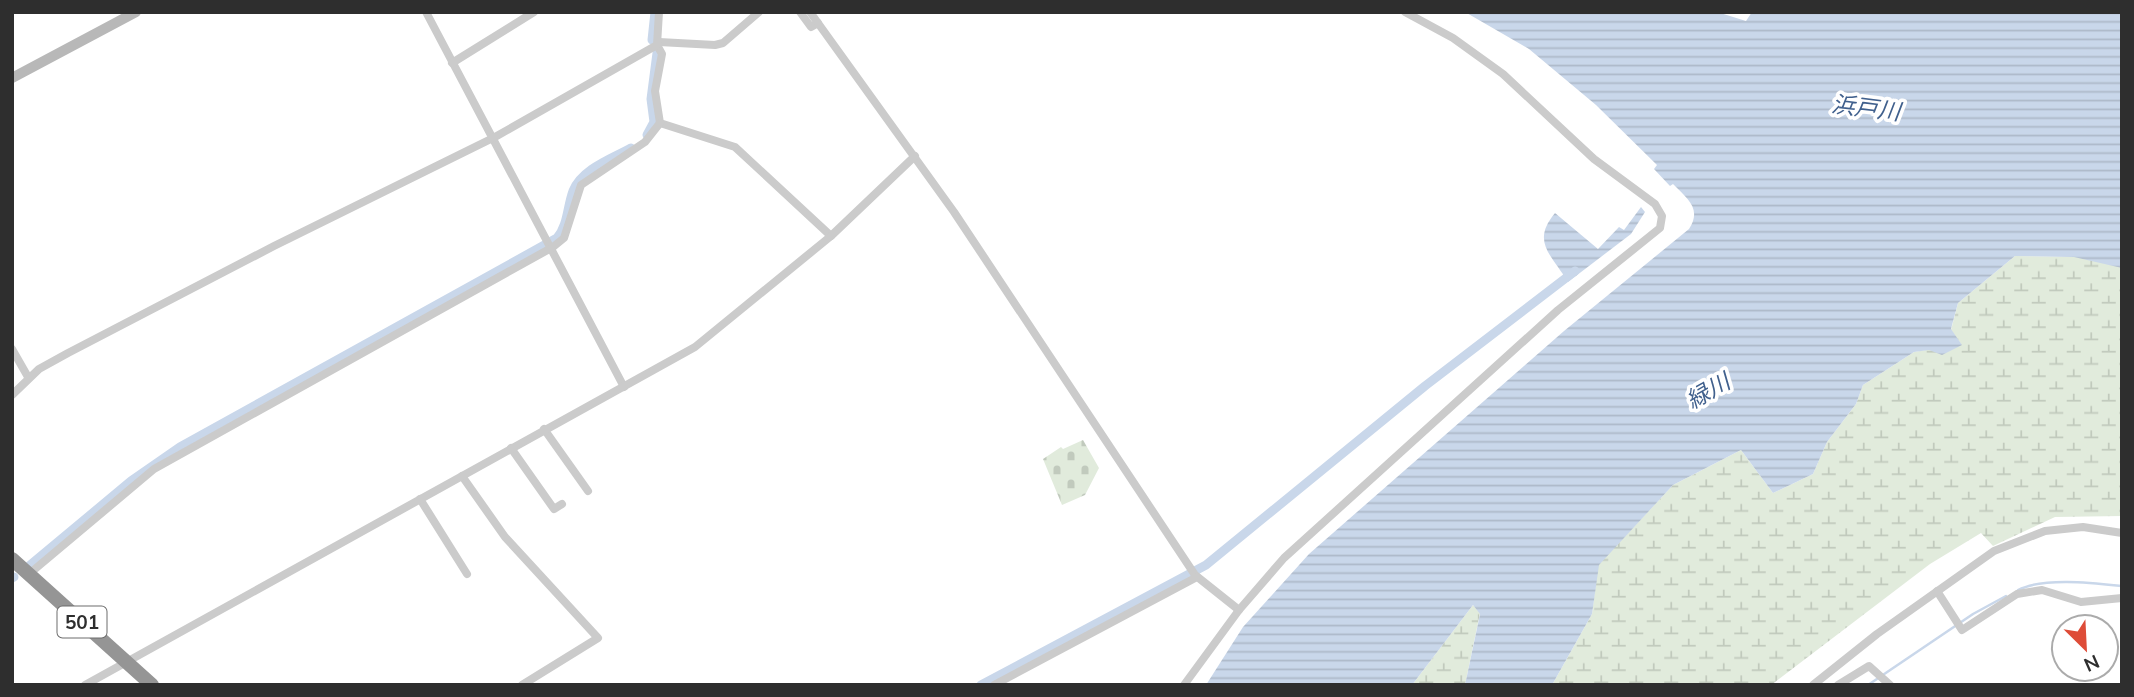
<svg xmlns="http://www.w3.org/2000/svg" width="2134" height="697" viewBox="0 0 2134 697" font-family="Mulish,'Noto Sans JP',sans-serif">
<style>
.wetland{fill:url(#wetland-marsh)}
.cemetery{fill:url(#cemetery-stones)}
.water{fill:url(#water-rules)}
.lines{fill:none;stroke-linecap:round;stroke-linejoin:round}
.stream{stroke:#c9d7ea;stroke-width:2.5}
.canal{stroke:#c9d7ea;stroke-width:9}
.street{stroke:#cbcbcb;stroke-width:8}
.secondary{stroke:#b8b8b8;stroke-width:10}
.highway{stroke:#959595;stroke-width:14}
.labels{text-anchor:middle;stroke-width:7;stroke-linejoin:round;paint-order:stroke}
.shield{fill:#fff;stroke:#6d6d6d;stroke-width:2}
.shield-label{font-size:19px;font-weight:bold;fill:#2e2e2e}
.water-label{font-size:23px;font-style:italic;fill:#40608d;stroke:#fff}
</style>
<defs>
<pattern id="wetland-marsh" width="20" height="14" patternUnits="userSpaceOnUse" patternTransform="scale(1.75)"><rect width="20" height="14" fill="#e1ebdc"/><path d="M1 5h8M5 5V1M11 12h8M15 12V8" fill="none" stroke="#c1cabd"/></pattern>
<pattern id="cemetery-stones" width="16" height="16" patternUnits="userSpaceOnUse" patternTransform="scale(1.75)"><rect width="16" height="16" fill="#e1ebdc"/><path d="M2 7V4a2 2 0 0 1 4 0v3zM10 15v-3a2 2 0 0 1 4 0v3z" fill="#c1cabd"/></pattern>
<pattern id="water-rules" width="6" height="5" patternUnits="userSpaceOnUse" patternTransform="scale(1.75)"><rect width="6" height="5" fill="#c9d7ea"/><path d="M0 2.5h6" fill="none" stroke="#adb9c9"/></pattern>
</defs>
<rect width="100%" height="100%" fill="#fff"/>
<g class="wetland">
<path d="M2122,233v283l-67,1 -62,29 -12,-13 -51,31 -159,121h-219l40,-71 6,-49 75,-80 68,-35 32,43 40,-19 14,-32 29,-38 7,-19 51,-33 47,-8 -10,-14 7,-27 57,-47 59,1z"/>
<path d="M1473,605l7,8 -15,72h-53z"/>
</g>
<path class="cemetery" d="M1083,440l16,28 -14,27 -23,10 -19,-46 18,-12 2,2z"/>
<g class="water">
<path d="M1465,12h252l29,9 6,-9h370v256l-48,-11 -59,-1 -57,47 -7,26 11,16 -20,10 -13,-5 -15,2 -51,33 -7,19 -29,38 -14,32 -40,19 -32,-43 -68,35 -74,80 -7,49 -40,71h-87l15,-71 -7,-9 -61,80h-206l37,-58 66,-73 255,-223 125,-102c13,-20 -1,-30 -16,-45l-3,2 -16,-17 3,-4 -61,-60 -67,-56z"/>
<path d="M1641,207l4,5 -14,22 -63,48c-17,-28 -37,-40 -13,-69l43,36 21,-22 5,3z"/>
</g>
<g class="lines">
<g class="stream">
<path d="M2018,590c25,-13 76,-7 104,-4"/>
<path d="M1868,685l105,-71 33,-18"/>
</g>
<g class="canal">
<path d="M652,40l3,-28"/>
<path d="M647,135l7,-13 -3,-23 6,-46"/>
<path d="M29,566l102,-85 49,-34 377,-209c11,-13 10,-31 16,-47 9,-22 38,-32 58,-43"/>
<path d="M12,578l2,-1"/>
<path d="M981,685l225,-120 219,-179 150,-115"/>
</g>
<g class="street">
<path d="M426,12l198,375"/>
<path d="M800,12l11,15 7,-4"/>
<path d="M810,12l144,200 241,363 44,35"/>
<path d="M659,42l56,3 8,-2 36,-31"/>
<path d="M657,45l5,9 -7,37 5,32 75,24 96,89"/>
<path d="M452,63l82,-51"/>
<path d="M12,349l16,28"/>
<path d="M12,395l27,-26 29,-16 206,-107 221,-109 162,-92 2,-33"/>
<path d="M544,429l44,62"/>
<path d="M511,448l43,61 8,-5"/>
<path d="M462,476l43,61 93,101 -76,47"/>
<path d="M420,499l47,75"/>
<path d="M29,574l125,-105 399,-222 11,-9 17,-53 64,-43 15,-19"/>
<path d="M1937,591l25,39 55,-36 25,-4 39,12 41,-4"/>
<path d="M85,685l610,-338 136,-111 84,-80"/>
<path d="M994,685l203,-108"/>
<path d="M1184,685l55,-75 45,-52 274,-248 102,-82 2,-12 -7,-12 -61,-45 -91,-85 -50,-36 -48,-26"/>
<path d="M1813,685l64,-51 117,-83 51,-20 38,-4 39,6"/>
<path d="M1838,685l31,-19 21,19"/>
</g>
<path class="secondary" d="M12,78l124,-66"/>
<path class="highway" d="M12,559l140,126"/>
</g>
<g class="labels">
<rect class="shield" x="57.5" y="606.5" width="49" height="31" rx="5"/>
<g class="shield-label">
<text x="82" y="629">501</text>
</g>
<g class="water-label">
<text transform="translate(1866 108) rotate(7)" y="8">浜戸川</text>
<text transform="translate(1708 391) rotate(-30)" y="8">緑川</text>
</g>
</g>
<rect width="2134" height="697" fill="none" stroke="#2e2e2e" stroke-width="28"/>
<g transform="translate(2085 648) rotate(156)"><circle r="33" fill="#ffffff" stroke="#ababab" stroke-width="2"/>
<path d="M0-5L12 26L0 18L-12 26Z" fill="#de4c38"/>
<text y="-10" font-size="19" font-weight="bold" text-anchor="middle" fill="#2e2e2e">N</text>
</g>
</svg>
